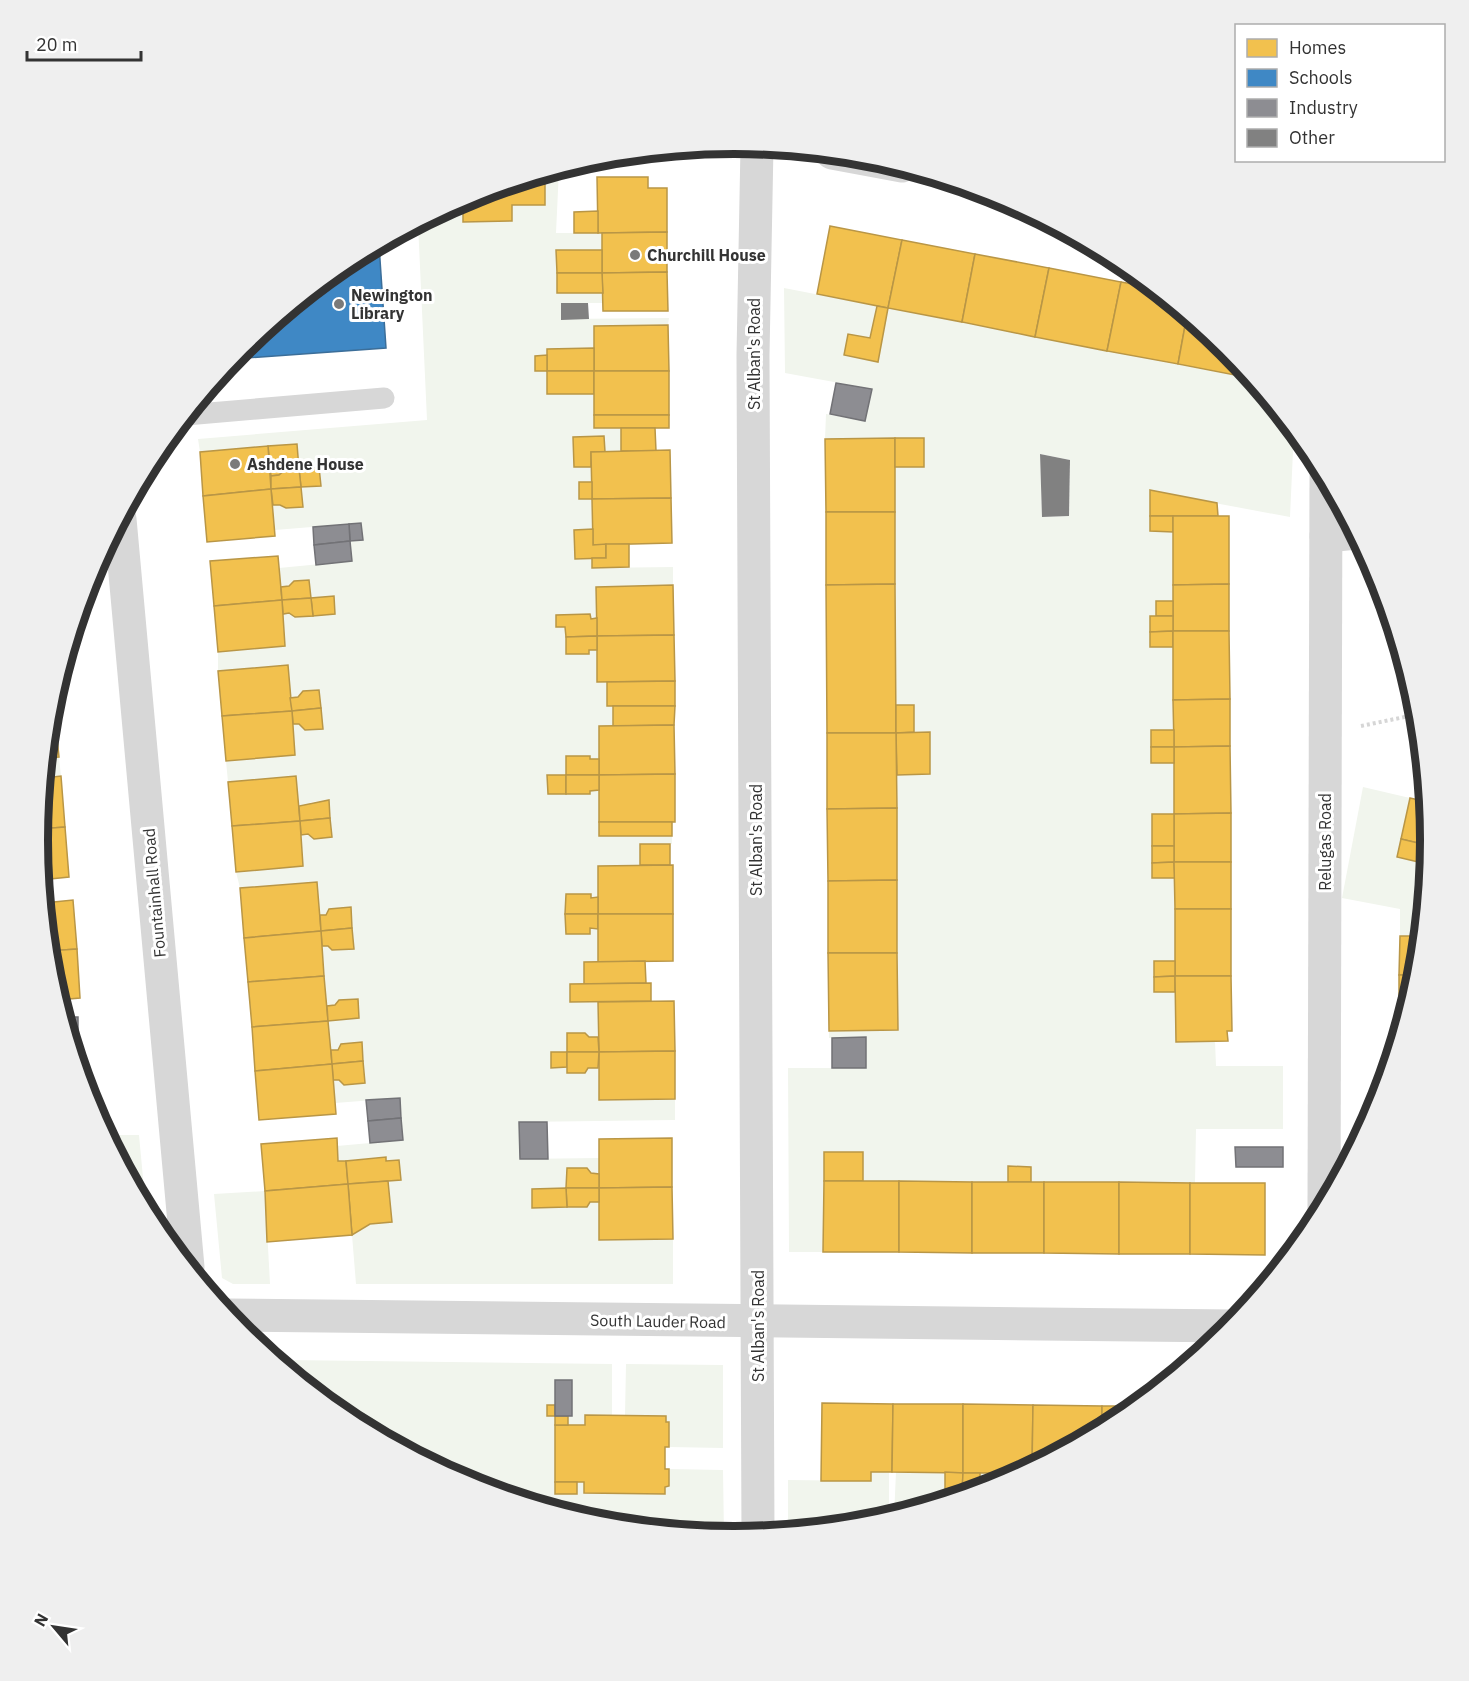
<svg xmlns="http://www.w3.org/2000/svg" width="1469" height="1681" viewBox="0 0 1469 1681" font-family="'IBM Plex Sans',sans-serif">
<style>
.green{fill:#f1f5ed;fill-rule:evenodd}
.homes{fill:#f2c14e;stroke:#b99646;stroke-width:1.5}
.schools{fill:#3f88c5;stroke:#3b6e99;stroke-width:1.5}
.industry{fill:#8d8d92;stroke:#727276;stroke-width:1.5}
.building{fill:#818181}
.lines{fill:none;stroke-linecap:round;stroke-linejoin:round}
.path{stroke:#d6d6d6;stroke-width:4;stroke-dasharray:3 3;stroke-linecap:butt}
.lane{stroke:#d7d7d7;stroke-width:21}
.street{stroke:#d7d7d7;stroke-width:33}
.poi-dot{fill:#7a7a7a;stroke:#fff;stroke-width:2}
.labels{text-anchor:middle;stroke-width:6;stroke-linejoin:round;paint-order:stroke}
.poi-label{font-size:16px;font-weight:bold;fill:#333;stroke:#fff;text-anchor:start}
.street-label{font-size:16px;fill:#333;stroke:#fff}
.rim{fill:none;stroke:#333;stroke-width:8}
</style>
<rect width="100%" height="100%" fill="#fff"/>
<g class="green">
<path d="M559,169l-3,64h46v17h-45v43h46v10h-42v16l108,-1 -1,7 -74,1v22l-59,8v15h12v23h47l1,34h26v23l-16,1 -1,-16 -31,1 1,30h17l1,15h-13v17h13v69l81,-1v18l-76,2v31l-6,1 -1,-5 -34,1v12h9l1,27h23v-4h8l1,32h9v24h6v20h-14v33h-9l-1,-3h-23v19h-18v19h42v-3l9,-1v46h73v8h-32v21l-42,1v31l-7,1v-4h-25v40h24v-6l8,1v33h-14v22h-14v18h28v35h-9l-4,-4h-18v19l-16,1v14h16v6h18l3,-5h10l1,32 76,-1v21l-156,2 1,37 79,-1v16l-32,-6 -1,20 -34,1v19l55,-1 3,-5h9l74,37v45h-317l-4,-49 18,-11 22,-2 -4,-41 11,-21 -13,1 -1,-4 -47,4 -1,-15 66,-6 -3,-42 -65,5 -2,-23h6l5,5 21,-2 -3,-41 -20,2 -4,6h-7l-3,-29 31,-3 -2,-19 -18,1 -4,5 -8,1 -5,-60h6l4,4 22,-2 -3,-40 -22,1 -3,6h-6l-4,-33 -76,6 -4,-16 67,-6 -2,-31 31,2 -3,-37 -18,2 -3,3 -9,1 -3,-30 -68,6 -2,-21 69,-6 -2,-31h6l6,6 18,-2 -4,-38 -16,1 -5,6 -8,1 -3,-33 -69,6v-19l67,-6 -2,-32 6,-1 6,4 40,-3 -1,-18 -23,2 -2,-18c-11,1 -18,6 -28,7l-2,-19 73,-7 -2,-20 13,-1 -2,-17 -86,7 -2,-25c10,-1 17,3 30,2l-2,-20 18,-19 -20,1 -2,-25 -97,8 -2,-13 229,-19 -9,-197 35,-18h10l1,17 47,-1 1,-16 33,-32z"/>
<path d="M784,288l93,18 -7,32 -22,-4 -3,21 33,7 10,-54 365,71 41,50 -4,88 -140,-26v40l23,1v69l-17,1v14h-6l23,31 1,167h-22v64h23v83h-21v31h21l1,49h39l1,25h67v63h-87l-1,54 -164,-1 -1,-15 -21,-1 -1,16 -145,-1v-29h-39l-1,100h-34l-1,-184h78l-1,-30h-36v-7l69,-1 -1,-255 33,-1v-41l-16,-1v-27h-18l-1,-238 28,-29 -98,1 1,-25 39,7 7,-32 -87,-16zM1040,454l30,6 -1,56 -27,1z"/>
<path d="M59,757l2,19 -17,2 2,-20z"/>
<path d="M1363,787l47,11 -13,59 30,7 4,-17 -9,89h-22v-27l-58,-11z"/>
<path d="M105,1135h34l7,75z"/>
<path d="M265,1191l5,93h-37l-11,-6 -8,-84z"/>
<path d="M285,1360l327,4v51h-27v10h-17v-9l4,-1v-35h-17v25h-8v10l8,1 21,78 1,-12h7l1,11 80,1v-7l4,-1v-17l54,1 1,66 -126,-12 -131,-40 -111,-59v-3l-9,-2 -62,-51z"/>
<path d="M626,1364l97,1v83l-54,-1v-25h-3v-6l-41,-1z"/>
<path d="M871,1472h18v47l-19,5 -82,8v-52l82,1z"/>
<path d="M896,1472h49v20l29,1 -80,24z"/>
<path d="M980,1473h42l-21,12 -21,6z"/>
</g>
<g class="homes">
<path d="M545,173v32h-33v16l-49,1v-17h-10l15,-9z"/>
<path d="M597,177h51v11h19v44l-69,1z"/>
<path d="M598,211v22h-24v-21z"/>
<path d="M830,226l72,14 -14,68 -71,-14z"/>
<path d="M667,232v40l-65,1v-40z"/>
<path d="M902,240l73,14 -13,68 -74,-14z"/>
<path d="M556,250h46v23h-45z"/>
<path d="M975,254l74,14 -14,69 -73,-15z"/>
<path d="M1049,268l72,14 -14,69 -72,-14z"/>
<path d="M667,272l1,39h-65l-1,-38z"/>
<path d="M557,273h45l1,20h-46z"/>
<path d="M1121,282l34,6 32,27 -9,49 -71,-13z"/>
<path d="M877,306l11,2 -10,54 -34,-7 4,-21 22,4z"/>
<path d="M1187,315l41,33 22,30 -72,-14z"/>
<path d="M668,325l1,46h-75v-45z"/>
<path d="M594,348v23h-47v-22z"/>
<path d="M547,355v16h-12v-15z"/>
<rect x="547" y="371" width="47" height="23"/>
<rect x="594" y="371" width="75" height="44"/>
<rect x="594" y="415" width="75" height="13"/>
<path d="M621,428h34l1,23h-35z"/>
<path d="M604,436l1,16h-14v15h-17l-1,-30z"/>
<path d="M895,438v74h-69l-1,-73z"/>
<rect x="895" y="438" width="29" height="29"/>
<path d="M297,444l2,25 -14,1 -6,5 -8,1 -3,-30z"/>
<path d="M268,446l3,43 -68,7 -3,-44z"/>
<path d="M670,450l1,48 -79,1 -1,-47z"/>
<path d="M319,467l2,19 -20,1 -2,-18z"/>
<path d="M299,469l2,18 -30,2v-13l8,-1 6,-5z"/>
<rect x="579" y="482" width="13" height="17"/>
<path d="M301,487l2,20 -17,1 -6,-3h-7l-2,-16z"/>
<path d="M271,489l4,47 -68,6 -4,-46z"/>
<path d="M1150,490l67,13 1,13h-68z"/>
<path d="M671,498l1,45 -79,2 -1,-46z"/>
<path d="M826,512h69v72l-69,1z"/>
<path d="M1150,516h23v16l-23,-1z"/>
<path d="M1173,516h56v68l-56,1z"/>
<path d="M593,529v16l13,-1v14l-31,1 -1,-29z"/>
<path d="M606,544h23v23l-37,1v-10h14z"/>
<path d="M278,556l4,44 -68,6 -4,-45z"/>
<path d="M309,580l2,18 -29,2 -1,-13 8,-1 5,-5z"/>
<path d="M895,584l1,149h-69l-1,-148z"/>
<path d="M1229,584v47h-56v-46z"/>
<path d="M673,585l1,50 -77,1 -1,-49z"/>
<path d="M334,596l1,18 -22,2 -2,-18z"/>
<path d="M311,598l2,18 -18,1 -6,-4 -6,1 -1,-14z"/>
<path d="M282,600l3,46 -67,6 -4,-46z"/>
<rect x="1156" y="601" width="17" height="15"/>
<path d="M590,614l1,5 6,-1v18l-31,1 -1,-10h-9v-12z"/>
<path d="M1150,616h23v15l-23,1z"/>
<path d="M1173,631v16h-23v-15z"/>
<path d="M1173,631h56l1,68 -57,1z"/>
<path d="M674,635l1,46 -78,1v-46z"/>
<path d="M597,636v14h-8v4h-23v-17z"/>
<path d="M288,665l4,46 -70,5 -4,-45z"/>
<path d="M675,681v25h-68v-24z"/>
<path d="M319,690l2,18 -29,3 -2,-13 8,-1 5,-6z"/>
<path d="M1230,699v47l-56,1 -1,-47z"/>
<path d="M896,705h18v27l-18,1z"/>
<path d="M613,706h62l-1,19 -61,1z"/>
<path d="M51,707h3l5,50 -13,1z"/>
<path d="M321,708l2,21 -18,1 -6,-6h-6l-1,-13z"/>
<path d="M292,711l3,44 -69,6 -4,-45z"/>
<path d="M674,725l1,49 -76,1v-49z"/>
<rect x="1151" y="730" width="23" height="17"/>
<path d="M930,732v42l-33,1 -1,-42z"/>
<path d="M827,733h69l1,75 -70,1z"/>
<path d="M1230,746l1,67 -57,1v-67z"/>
<rect x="1151" y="747" width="23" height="16"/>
<path d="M566,756h24v3h9v16h-33z"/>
<path d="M675,774v48h-76v-47z"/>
<path d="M547,775h19v19h-18z"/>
<path d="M566,775h33v15l-9,1v3h-24z"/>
<path d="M61,776l4,51 -26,2 5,-51z"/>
<path d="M296,776l4,45 -68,5 -4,-44z"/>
<path d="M1410,798l18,4 3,44 -30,-7z"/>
<path d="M329,800l1,18 -30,3 -1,-15z"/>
<path d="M897,808v72l-69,1 -1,-72z"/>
<path d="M1231,813v49h-57v-48z"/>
<rect x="1152" y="814" width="22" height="32"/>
<path d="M330,818l2,19 -18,2 -6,-5 -7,1 -1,-14z"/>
<path d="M300,821l3,45 -67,6 -4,-46z"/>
<rect x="599" y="822" width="73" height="14"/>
<path d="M65,827l4,50 -28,3 -2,-51z"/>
<path d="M1401,839l30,7 -4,18 -30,-7z"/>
<rect x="640" y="844" width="30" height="21"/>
<path d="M1152,846h22v16l-22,1z"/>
<path d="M1174,862l1,16h-23v-15z"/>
<path d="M1174,862h57v47h-56z"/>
<path d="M673,865v49h-75v-48z"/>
<path d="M897,880v73h-69v-72z"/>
<path d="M317,882l4,49 -77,7 -4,-50z"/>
<path d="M566,894h25v4l7,-1v17h-33z"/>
<path d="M73,900l4,49 -29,2 -4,-48z"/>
<path d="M351,907l1,21 -31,3 -1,-16h6l3,-6z"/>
<rect x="1175" y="909" width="56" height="67"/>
<path d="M565,914h33v15l-8,-1v6h-24z"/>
<path d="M598,914h75v47l-75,1z"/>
<path d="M352,928l2,21 -22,1 -4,-4h-6l-1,-15z"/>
<path d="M321,931l3,45 -76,6 -4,-44z"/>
<path d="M1400,936h22l-4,39h-19z"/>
<path d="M77,949l3,49 -22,2 -7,-24 -3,-25z"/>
<path d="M828,953h69l1,77 -69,1z"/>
<path d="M645,961l1,22 -62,1v-22z"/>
<path d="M1154,961h21v15l-21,1z"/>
<path d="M1399,975h19l-11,39h-8z"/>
<path d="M324,976l4,45 -76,6 -4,-45z"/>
<path d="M1175,976v16h-21v-15z"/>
<path d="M1175,976h56l1,55h-5l1,10 -52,1z"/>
<path d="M651,983v18l-81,1v-18z"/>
<path d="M358,999l1,19 -31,3 -1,-15 8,-1 4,-5z"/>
<path d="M674,1001l1,50 -76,1 -1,-50z"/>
<path d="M1399,1014h8l-8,26z"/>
<path d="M328,1021l4,43 -77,7 -3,-44z"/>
<path d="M567,1033h18l4,4h9l1,15h-32z"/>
<path d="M362,1042l1,19 -31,3 -1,-14h7l3,-6z"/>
<path d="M675,1051v48l-76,1v-48z"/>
<path d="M551,1052h16v15l-16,1z"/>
<path d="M567,1052h32l-1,16h-10l-3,5h-18z"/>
<path d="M363,1061l2,22 -21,2 -5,-5h-6l-1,-16z"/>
<path d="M332,1064l4,50 -77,6 -4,-49z"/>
<path d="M337,1138l1,23h8l2,23 -83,7 -4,-47z"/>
<path d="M672,1138v49l-73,1v-49z"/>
<rect x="824" y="1152" width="39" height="29"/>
<path d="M386,1157v4l13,-1 2,20 -53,4 -2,-23z"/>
<path d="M1008,1166l23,1v15h-23z"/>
<path d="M567,1168h20l4,5 8,1v14h-33z"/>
<path d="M388,1181l4,41 -22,2 -18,11 -4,-51z"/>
<path d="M824,1181h75v71h-76z"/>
<path d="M899,1181l73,1v71l-73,-1z"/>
<rect x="972" y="1182" width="72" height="71"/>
<path d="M1044,1182h75v72l-75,-1z"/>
<path d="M1119,1182l71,1v71h-71z"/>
<path d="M1190,1183h75v72l-75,-1z"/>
<path d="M348,1184l4,51 -85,7 -2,-51z"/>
<path d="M672,1187l1,52 -74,1v-52z"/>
<path d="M566,1188h33v14h-9l-3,5h-20z"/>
<path d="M566,1188l1,19 -35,1v-19z"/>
<path d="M822,1403l71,1 -1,68h-21v9h-50z"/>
<path d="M893,1404h70v69l-71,-1z"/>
<path d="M963,1404l70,1 -1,63 -10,5h-59z"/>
<rect x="547" y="1405" width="8" height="11"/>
<path d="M1033,1405l69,1v25l-70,37z"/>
<path d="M1102,1406h37l-18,14 -19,11z"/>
<path d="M585,1415l81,1v6h3v25h-4v22h4v17l-4,1v7l-81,-1v-11h-29v-57h30z"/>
<rect x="555" y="1416" width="13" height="9"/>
<path d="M945,1472l18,1 -1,20 -17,-1z"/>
<path d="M963,1473h17v18l-18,2z"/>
<rect x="555" y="1482" width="22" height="12"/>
</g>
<path class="schools" d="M376,245h3l7,103 -153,11 9,-12 106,-86z"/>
<g class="industry">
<path d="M836,383l36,6 -7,32 -35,-7z"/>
<path d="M361,523l2,17 -13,1 -1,-17z"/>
<path d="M349,524l1,17 -36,4 -1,-18z"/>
<path d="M350,541l2,20 -36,4 -2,-20z"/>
<path d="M63,1017h15v29h-6z"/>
<path d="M866,1037v31h-34v-30z"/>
<path d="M400,1098l1,20 -33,3 -2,-21z"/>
<path d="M401,1118l2,22 -33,3 -2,-22z"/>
<path d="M519,1122h28l1,37h-28z"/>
<path d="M1235,1147h48v20h-47z"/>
<rect x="555" y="1380" width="17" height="36"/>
</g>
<g class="building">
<path d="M561,303h27l1,16 -28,1z"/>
<path d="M1040,454l30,6 -1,56 -27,1z"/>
</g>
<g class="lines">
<path class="path" d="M1361,726l58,-12"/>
<path class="lane" d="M186,415l198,-17"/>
<g class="street">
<path d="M757,146l-4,209 5,1180"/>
<path d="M832,153l70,13"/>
<path d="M120,519l68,748"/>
<path d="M1326,536l31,-3"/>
<path d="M1324,1209l2,-733"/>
<path d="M227,1315l1006,11"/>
</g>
</g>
<g class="poi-dot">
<circle cx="635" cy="255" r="6"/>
<circle cx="339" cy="304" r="6"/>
<circle cx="235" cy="464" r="6"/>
</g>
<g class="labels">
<g class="poi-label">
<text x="647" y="261">Churchill House</text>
<text x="351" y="301">Newington<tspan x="351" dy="18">Library</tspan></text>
<text x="247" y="470">Ashdene House</text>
</g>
<g class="street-label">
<text transform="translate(754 354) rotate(-90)" y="6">St Alban's Road</text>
<text transform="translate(756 840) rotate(-90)" y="6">St Alban's Road</text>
<text transform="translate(1325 842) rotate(-90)" y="6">Relugas Road</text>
<text transform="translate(154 893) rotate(-95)" y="6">Fountainhall Road</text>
<text transform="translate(658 1321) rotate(1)" y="6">South Lauder Road</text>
<text transform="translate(758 1326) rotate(-90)" y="6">St Alban's Road</text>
</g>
</g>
<path d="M0 0H1469V1681H0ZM48 840a686 686 0 1 1 1372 0a686 686 0 1 1-1372 0Z" fill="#efefef" fill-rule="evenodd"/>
<path class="rim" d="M48 840a686 686 0 1 1 1372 0a686 686 0 1 1-1372 0Z"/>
<rect x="1235" y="24" width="210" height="138" fill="#ffffff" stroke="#adadad" stroke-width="1.5"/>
<rect x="1247" y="39" width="30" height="18" fill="#f2c14e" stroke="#adadad" stroke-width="1.5"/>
<text x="1289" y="54" font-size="18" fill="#333333">Homes</text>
<rect x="1247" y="69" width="30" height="18" fill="#3f88c5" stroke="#adadad" stroke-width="1.5"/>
<text x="1289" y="84" font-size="18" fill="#333333">Schools</text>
<rect x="1247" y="99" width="30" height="18" fill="#8d8d92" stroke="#adadad" stroke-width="1.5"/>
<text x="1289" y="114" font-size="18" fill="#333333">Industry</text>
<rect x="1247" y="129" width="30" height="18" fill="#818181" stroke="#adadad" stroke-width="1.5"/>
<text x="1289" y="144" font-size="18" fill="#333333">Other</text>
<g transform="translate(54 1627) rotate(299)" stroke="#ffffff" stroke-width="4.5" paint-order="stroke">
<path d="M0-4.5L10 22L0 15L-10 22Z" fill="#333333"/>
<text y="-9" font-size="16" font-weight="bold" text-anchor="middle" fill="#333333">N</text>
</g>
<path d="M27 51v9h114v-9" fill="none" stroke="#333333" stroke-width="3"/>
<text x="36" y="51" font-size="18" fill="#333333" stroke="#ffffff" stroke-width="4.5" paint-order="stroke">20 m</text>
</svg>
